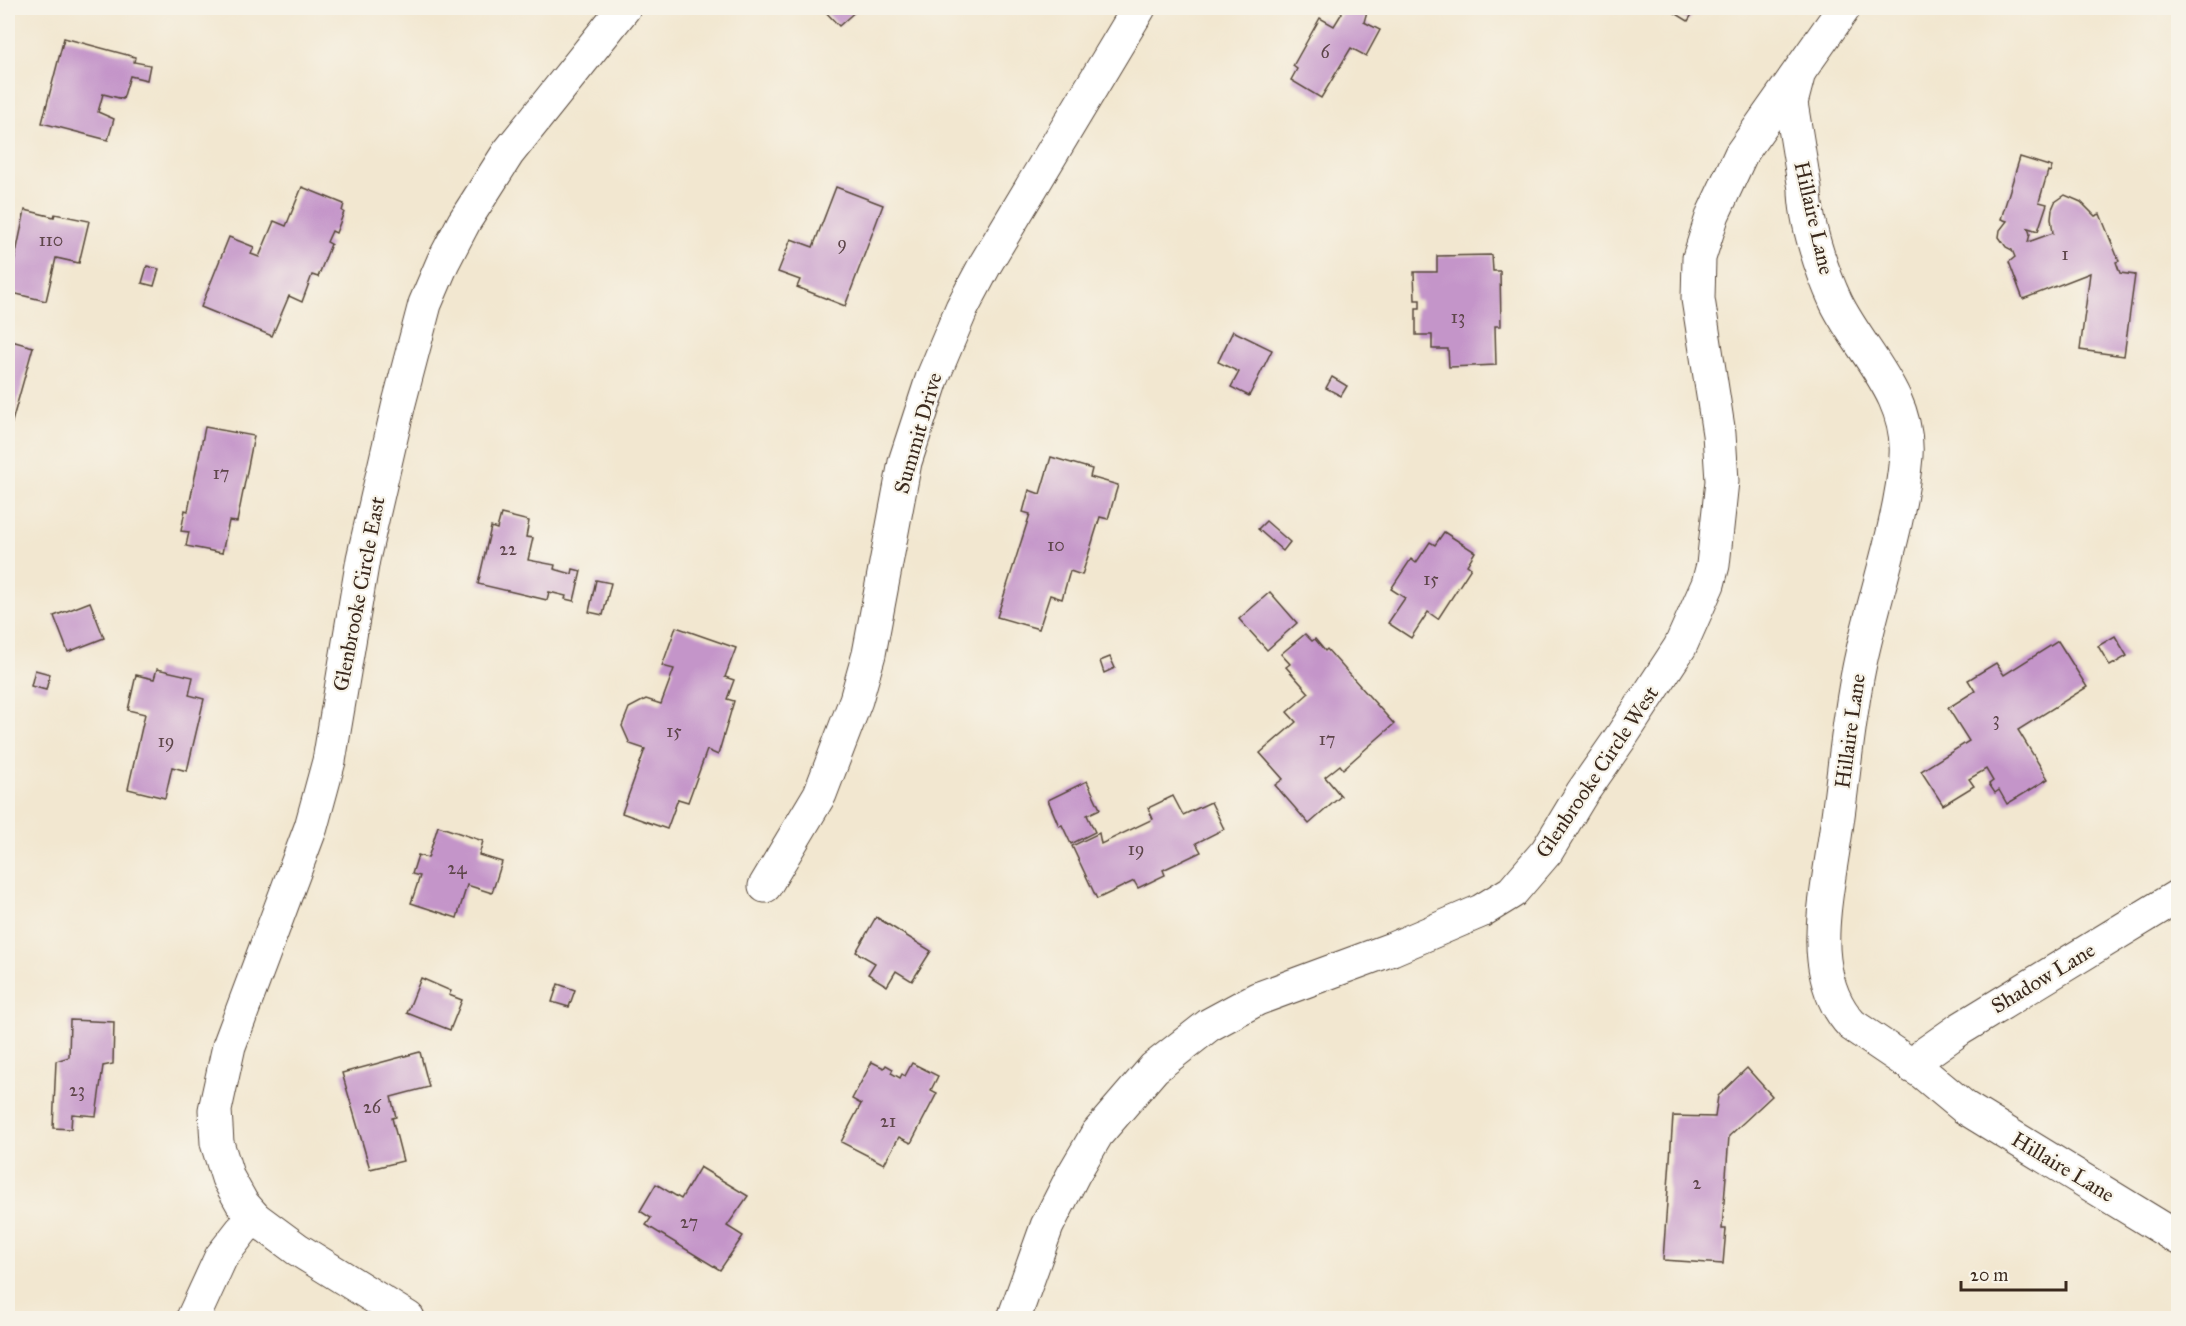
<svg xmlns="http://www.w3.org/2000/svg" width="2186" height="1326" viewBox="0 0 2186 1326" font-family="'IM FELL Great Primer',serif">
<style>
.building{fill:#c495c9}
.lines{fill:none;stroke-linecap:round;stroke-linejoin:round}
.minor-casing{stroke:#564639;stroke-width:35}
.minor{stroke:#fff;stroke-width:33}
.labels{text-anchor:middle;stroke-width:4.5;stroke-linejoin:round;paint-order:stroke}
.number-label{font-size:18px;fill:#5d4549}
.street-label{font-size:21px;fill:#3b2a1e;stroke:#f7f3e8}
</style>
<rect width="100%" height="100%" fill="#f7f3e8"/>
<filter id="ink" filterUnits="userSpaceOnUse"><feTurbulence type="fractalNoise" baseFrequency=".0167" numOctaves="2"/><feDisplacementMap in="SourceGraphic" scale="12" xChannelSelector="R" yChannelSelector="G"/><feConvolveMatrix kernelMatrix="1 2 1 2 8 2 1 2 1" color-interpolation-filters="sRGB"/></filter>
<filter id="wash" filterUnits="userSpaceOnUse"><feTurbulence type="fractalNoise" baseFrequency=".008" numOctaves="4" result="noise"/><feDisplacementMap in="SourceGraphic" scale="24" xChannelSelector="R" yChannelSelector="G"/><feGaussianBlur stdDeviation="1.35" result="paint"/><feColorMatrix in="noise" values="0 0 0 0 0 0 0 0 0 0 0 0 0 0 0 0 0 1.4 0 .05"/><feComposite in="paint" operator="in"/></filter>
<g filter="url(#wash)">
<rect width="100%" height="100%" fill="#f2e7d0"/>
<g id="blocks">
<g class="building">
<path d="M822,8h37l-20,18z"/>
<path d="M1341,8h27l-4,14 16,8 -14,26 -15,-8 -30,50 -30,-18 6,-11 -4,-3 27,-48 14,8 8,-13z"/>
<path d="M1667,8h29l-8,13z"/>
<path d="M64,38l71,19 -1,5 16,3 -3,15 -17,-4 -7,23 -20,-5 -5,18 16,7 -6,21 -66,-17z"/>
<path d="M2020,157l32,10 -2,5 -2,-1 -9,31 8,2 -9,27 -10,-3 2,6 -2,8 25,-9 -2,-15 1,-9 3,-7 10,-7 16,7 14,14 5,-2 19,47 -3,1 4,11 15,2 -11,81 -44,-6 10,-77 -67,26 -14,-37 6,-5 -3,-7 -6,-3 -7,-10 1,-7 7,-9 -6,-2z"/>
<path d="M302,187l42,17 -2,7 2,1 -8,21 -4,-2 -5,11 4,2 -13,33 -6,-2 -10,27 -13,-6 -17,40 -71,-29 28,-70 25,10 -3,7 8,3 15,-36 12,5z"/>
<path d="M836,187l47,18 -38,101 -48,-19 3,-7 -22,-8 13,-33 22,8z"/>
<path d="M25,210l29,7 1,-3 34,7 -10,42 -23,-5 -10,43 -38,-9z"/>
<path d="M1492,255l1,16h7l1,55h-6l1,39 -47,2 -1,-18h-16v-14h-16v-27h4v-8h-5l-1,-28h23v-16z"/>
<path d="M147,266l12,3 -5,17 -12,-3z"/>
<path d="M1233,331l39,19 -23,46 -18,-9 8,-15 -21,-10z"/>
<path d="M8,340l25,7 -25,89z"/>
<path d="M1332,377l15,9 -6,10 -15,-8z"/>
<path d="M205,427l49,9 -17,86 -8,-1 -7,32 -36,-7 3,-14 -8,-1 4,-21 3,1z"/>
<path d="M1051,457l41,12 -2,8 28,8 -10,34 -8,-2 -18,58 -12,-4 -8,28 -12,-4 -11,34 -42,-12 33,-103 -7,-2 6,-22 11,4z"/>
<path d="M501,514l28,7 -3,16 7,1 -5,22 27,5 -1,4 18,5 1,-5 8,2 -7,30 -9,-2 1,-3 -17,-4 -2,8 -69,-16 13,-57 6,2z"/>
<path d="M1266,521l24,21 -7,9 -25,-22z"/>
<path d="M1444,532l31,20 -8,13 4,3 -33,51 -10,-7 -17,26 -23,-15 17,-25 -14,-9 20,-30 5,4 14,-21 5,3z"/>
<path d="M596,580l15,3 -8,32 -14,-3z"/>
<path d="M1270,592l27,31 -30,27 -28,-31z"/>
<path d="M90,602l14,36 -36,14 -14,-36z"/>
<path d="M676,627l60,21 -11,29 9,3 -7,19 7,2 -16,54 -11,-5 -19,52 -10,-3 -11,30 -45,-16 23,-64 -15,-5 -8,-18 7,-18 17,-9 15,5 13,-35 -12,-3z"/>
<path d="M1305,634l7,7 3,-2 10,12 2,-2 67,75 -51,45 -3,-4 -15,12 16,19 -32,28 -34,-39 8,-6 -23,-26 36,-31 -9,-10 22,-19 -23,-26 4,-3 -9,-10z"/>
<path d="M2115,636l12,20 -17,10 -12,-20z"/>
<path d="M2058,641l29,46 -69,43 30,49 -41,25 -8,-14 -4,3 -6,-9 4,-3 -7,-12 -17,10 5,7 -31,19 -22,-34 48,-30 -21,-33 27,-17 -7,-11 28,-17 8,12z"/>
<path d="M1110,657l5,11 -11,5 -4,-12z"/>
<path d="M157,669l36,8 -4,18 15,4 -17,72 -15,-4 -7,31 -37,-9 17,-75 -17,-4 8,-35 18,4z"/>
<path d="M35,670l15,4 -4,16 -15,-4z"/>
<path d="M1087,781l13,28 -13,6 8,17 -24,12 -9,-19 -3,1 -11,-26z"/>
<path d="M1173,796l10,19 28,-13 13,27 -28,14 5,9 -38,18 2,5 -27,13 -4,-7 -37,18 -25,-53 27,-13 2,11 52,-25 -5,-11z"/>
<path d="M438,826l45,15 -4,14 23,7 -10,31 -25,-8 -10,33 -46,-15 9,-27 -8,-2 6,-19 10,3z"/>
<path d="M876,917l55,34 -19,30 -16,-10 -9,15 -19,-12 7,-11 -19,-11z"/>
<path d="M421,978l30,13 -2,4 13,5 -12,30 -43,-17z"/>
<path d="M558,984l17,6 -6,17 -17,-5z"/>
<path d="M70,1020l44,2 -1,42 -10,2 -7,50 -24,-2 -1,15 -18,-1 3,-67 13,-4z"/>
<path d="M420,1052l9,35 -38,10 5,20 -4,1 11,43 -33,8 -28,-96z"/>
<path d="M872,1062l12,6 2,-3 7,4 -2,4 9,5 2,-4 3,2 7,-13 26,13 -7,14 6,3 -26,50 -12,-6 -15,27 -43,-22 20,-38 -9,-5z"/>
<path d="M1747,1068l25,28 -43,40 -7,93h4l-3,35 -60,-4 10,-144 42,1 3,-21z"/>
<path d="M700,1167l48,29 -21,30 16,10 -23,34 -74,-45 5,-7 -11,-7 16,-27 25,15z"/>
</g>
</g>
</g>
<g filter="url(#ink)">
<use href="#blocks" fill-opacity="0" stroke="#564639" stroke-width="1.5"/>
<g class="lines">
<defs>
<g id="minor">
<path d="M1798,76l-7,27 14,86c0,33 17,83 31,113 25,51 74,92 70,154 -6,72 -33,142 -47,212 -11,53 -15,108 -23,162 -5,38 -17,92 -12,130 3,25 11,47 28,65l71,48 41,34 214,131"/>
<path d="M765,886l55,-92 36,-94 13,-46 36,-192 27,-83 30,-71 24,-45 153,-255"/>
<path d="M1913,1067l13,-14 34,-24 218,-133"/>
<path d="M193,1318l28,-61 21,-27 13,-12"/>
<path d="M408,1318l-111,-69 -42,-31 -13,-15 -14,-25 -11,-35 -2,-33 14,-64 82,-219 18,-66 34,-202 36,-156 26,-99 18,-42 21,-40 44,-69 116,-145"/>
<path d="M1014,1318l33,-92 26,-51 24,-41 57,-66 55,-43 48,-26 135,-50 89,-38 31,-19 35,-41 35,-58 39,-56 59,-90 28,-63 5,-19 9,-84 -3,-47 -21,-135 1,-41 14,-44 28,-60 103,-146"/>
</g>
</defs>
<use href="#minor" class="minor-casing"/>
<use href="#minor" class="minor"/>
</g>
</g>
<g class="labels">
<g class="number-label">
<text x="1325" y="58">6</text>
<text x="51" y="246">110</text>
<text x="842" y="249">9</text>
<text x="2065" y="260">1</text>
<text x="1458" y="323">13</text>
<text x="221" y="479">17</text>
<text x="1056" y="551">10</text>
<text x="508" y="555">22</text>
<text x="1431" y="585">15</text>
<text x="1996" y="725">3</text>
<text x="674" y="737">15</text>
<text x="1327" y="745">17</text>
<text x="166" y="747">19</text>
<text x="1136" y="855">19</text>
<text x="457" y="874">24</text>
<text x="77" y="1096">23</text>
<text x="372" y="1113">26</text>
<text x="888" y="1127">21</text>
<text x="1697" y="1189">2</text>
<text x="689" y="1228">27</text>
</g>
<g class="street-label">
<text transform="translate(1814 218) rotate(77)" y="7">Hillaire Lane</text>
<text transform="translate(918 433) rotate(-74)" y="7">Summit Drive</text>
<text transform="translate(359 594) rotate(-79)" y="7">Glenbrooke Circle East</text>
<text transform="translate(1850 731) rotate(-82)" y="7">Hillaire Lane</text>
<text transform="translate(1597 772) rotate(-56)" y="7">Glenbrooke Circle West</text>
<text transform="translate(2043 978) rotate(-31)" y="7">Shadow Lane</text>
<text transform="translate(2063 1167) rotate(31)" y="7">Hillaire Lane</text>
</g>
</g>
<rect width="2186" height="1326" fill="none" stroke="#f7f3e8" stroke-width="30"/>
<path d="M1961 1281v9h105v-9" fill="none" stroke="#3b2a1e" stroke-width="3"/>
<text x="1970" y="1281" font-size="18" fill="#3b2a1e" stroke="#f7f3e8" stroke-width="4.5" paint-order="stroke">20 m</text>
</svg>
